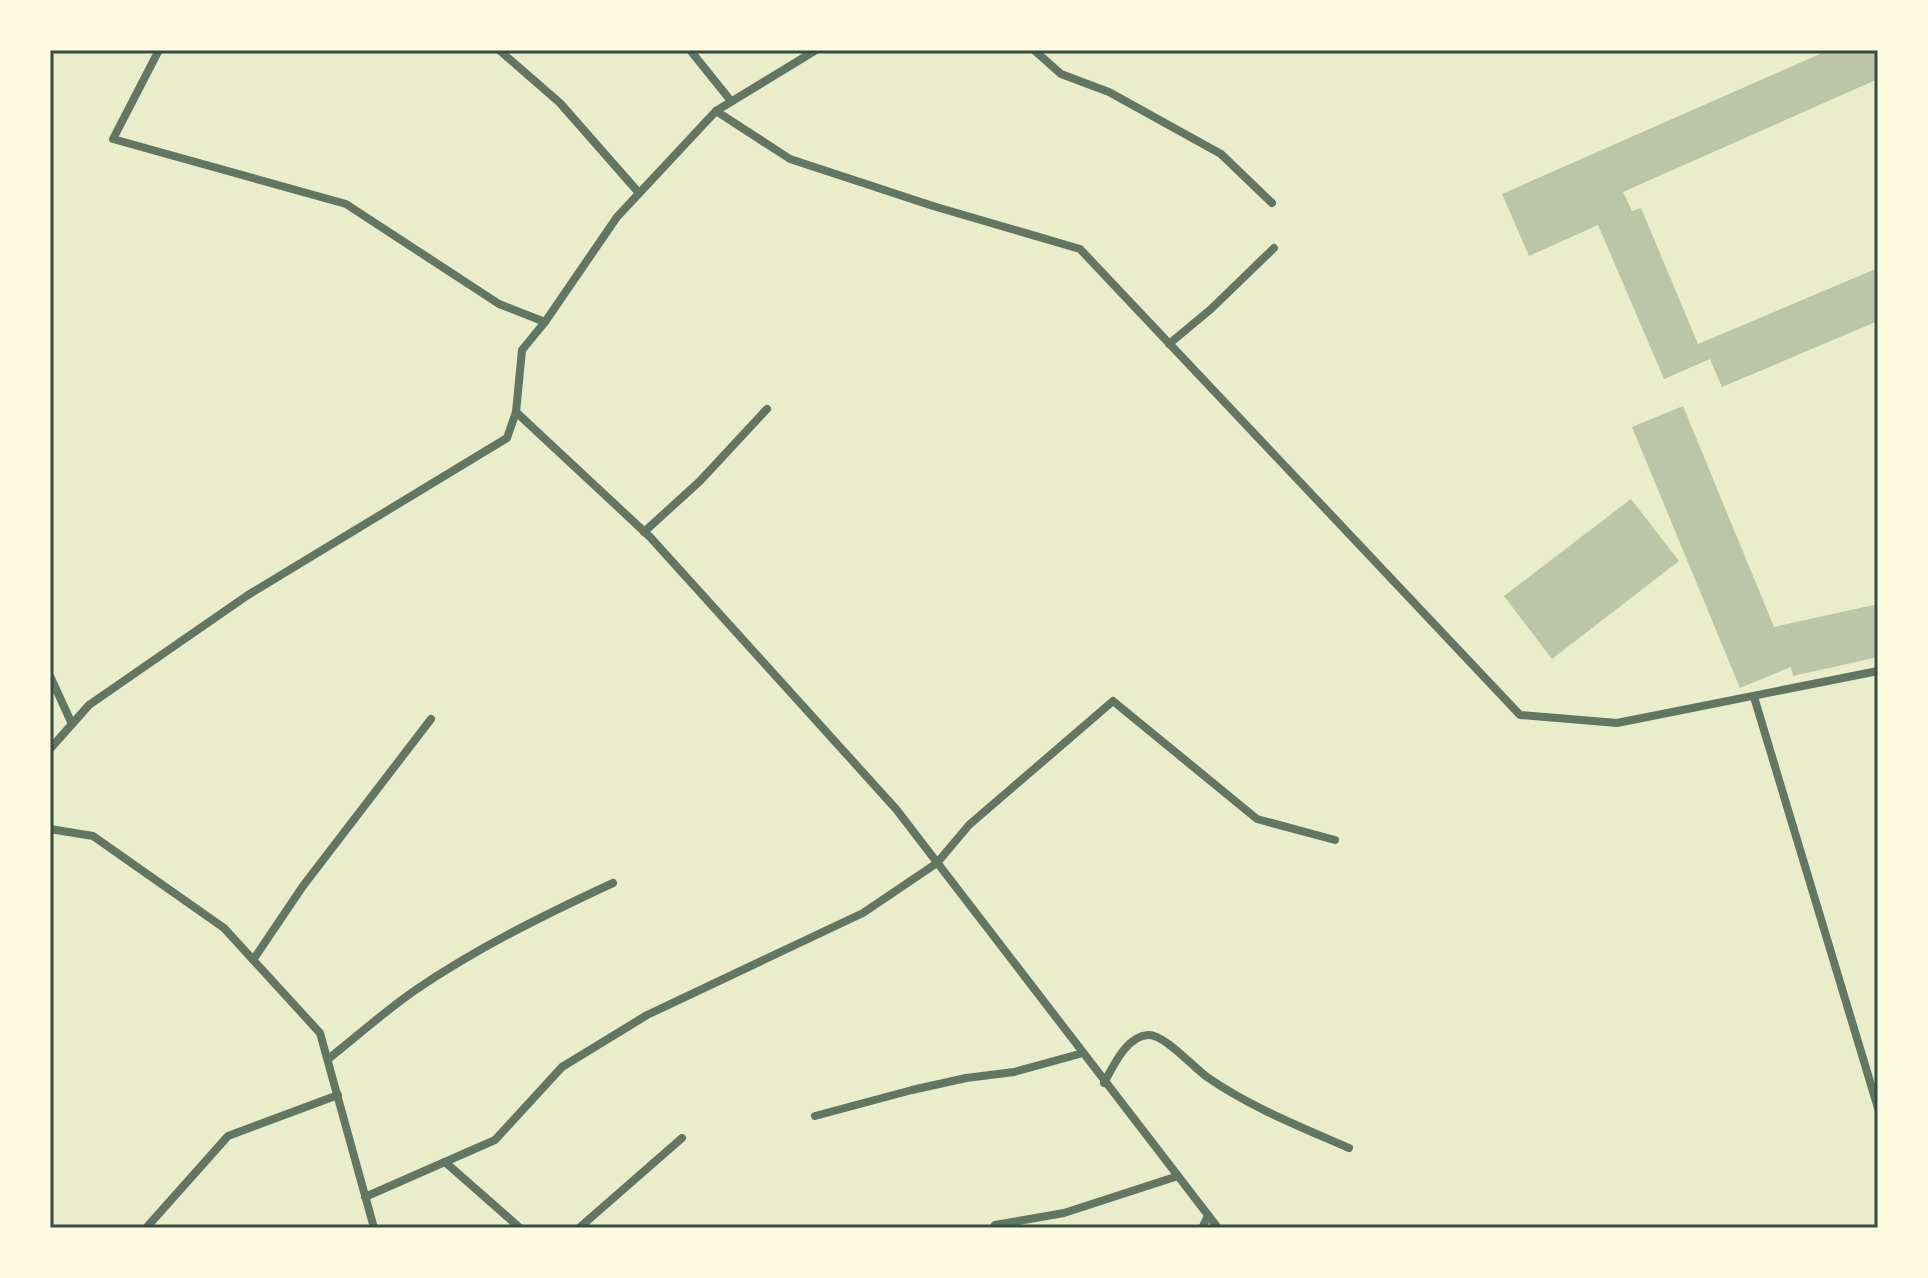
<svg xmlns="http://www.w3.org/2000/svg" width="1928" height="1278" viewBox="0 0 1928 1278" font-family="Inter,sans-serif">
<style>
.building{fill:#bcc5a7}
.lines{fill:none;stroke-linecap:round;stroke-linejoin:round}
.minor{stroke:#617663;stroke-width:8}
.neatline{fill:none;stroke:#344e41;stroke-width:3}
</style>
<rect width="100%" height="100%" fill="#e9edc9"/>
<g class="building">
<path d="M1829,50h49v29l-255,113 9,19 9,-3 57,136 180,-76v53l-156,66 -12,-28 -46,20 -66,-154 -69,31 -27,-62z"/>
<path d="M1683,406l91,221 104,-23v53l-85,19 -2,-9 -51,21 -108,-261z"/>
<path d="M1631,499l48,62 -127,98 -48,-63z"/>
</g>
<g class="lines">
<g class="minor">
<path d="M159,50l-46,89 233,65 153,100 46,18"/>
<path d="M499,50l61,53 79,90"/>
<path d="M690,50l41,51"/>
<path d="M1034,50l27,24 48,18 112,62 51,49"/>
<path d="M716,111l74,48 143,47 147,43 440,466 97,8 261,-52"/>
<path d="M1169,344l42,-35 63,-61"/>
<path d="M516,412l134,125 246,272 322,419"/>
<path d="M644,532l56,-51 67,-72"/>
<path d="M50,676l22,48"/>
<path d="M1754,697l124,411"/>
<path d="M50,749l39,-44 159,-110 259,-157 9,-26 6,-62 23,-28 72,-105 99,-106 100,-61"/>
<path d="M50,829l43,7 131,92 96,105 54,195"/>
<path d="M253,960l50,-74 128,-167"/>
<path d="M328,1059c28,-22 56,-47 86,-68 63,-43 130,-76 199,-108"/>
<path d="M1104,1083c9,-16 22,-47 44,-48 16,-1 44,31 59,42 43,30 94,50 142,71"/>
<path d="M815,1116l97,-26 54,-12 48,-6 69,-19"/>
<path d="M445,1162l75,66"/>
<path d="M365,1197l130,-57 67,-73 85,-52 216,-102 74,-50 32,-38 144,-124 144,118 78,21"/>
<path d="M995,1225l69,-12 114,-37"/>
<path d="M146,1228l82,-92 110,-41"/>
<path d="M579,1228l103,-90"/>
<path d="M1202,1228l6,-12"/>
</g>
</g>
<rect width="1928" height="1278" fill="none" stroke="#fefae0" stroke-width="104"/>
<rect x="52" y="52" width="1824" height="1174" class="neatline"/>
</svg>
